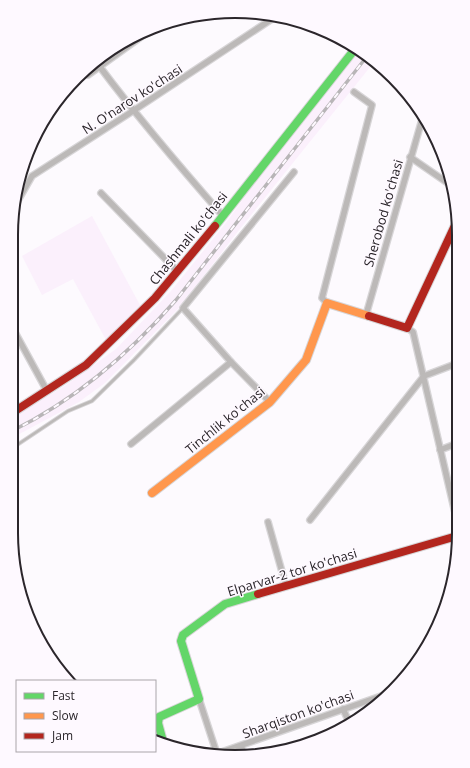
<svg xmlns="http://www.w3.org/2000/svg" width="470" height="768" viewBox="0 0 470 768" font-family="'Open Sans',sans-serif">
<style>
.built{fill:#fbf0fc}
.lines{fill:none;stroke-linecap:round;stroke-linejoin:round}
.lane-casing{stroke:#d7d5d7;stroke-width:4.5}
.street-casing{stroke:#d7d5d7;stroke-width:8}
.fast-casing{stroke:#d7d5d7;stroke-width:10}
.slow-casing{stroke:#d7d5d7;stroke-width:10}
.jam-casing{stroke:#d7d5d7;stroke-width:10}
.lane{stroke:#bcb9b8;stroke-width:2.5}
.street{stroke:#bcb9b8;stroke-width:5.5}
.fast{stroke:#63d668;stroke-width:8}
.slow{stroke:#ff974d;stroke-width:8}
.jam{stroke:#b3261e;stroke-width:8}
.rail-casing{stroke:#b8b5b7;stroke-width:3.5}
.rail{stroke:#fef9ff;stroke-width:2;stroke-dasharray:6;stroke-linecap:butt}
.labels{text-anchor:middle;stroke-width:3;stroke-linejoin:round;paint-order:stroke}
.street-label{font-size:13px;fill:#2b262b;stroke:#fef9ff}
.rim{fill:none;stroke:#2b262b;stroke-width:2}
</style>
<rect width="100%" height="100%" fill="#fdfafe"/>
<g class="built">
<path d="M360,51l11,6 4,4 -136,169 -58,76 -76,77 -26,19 -67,36v-20l54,-33 50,-36 55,-58 54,-67 54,-74z"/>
<path d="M92,216l49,91 -35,33 -33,-61 -31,16 -20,-39z"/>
</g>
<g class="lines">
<defs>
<path id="lane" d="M11,449l57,-38 24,-10 42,-41 48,-51"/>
<g id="street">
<path d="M100,67c39,52 80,100 123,149"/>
<path d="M85,74l3,1 57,-41"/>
<path d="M410,157l42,29"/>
<path d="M101,193l77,79"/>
<path d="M13,209l19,-33 101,-65 142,-94"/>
<path d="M327,303l-5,-5 50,-193 -18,-13"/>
<path d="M366,315l57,-199"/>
<path d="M12,327l35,64"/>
<path d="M407,328l6,4 44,189"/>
<path d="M231,362l-48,-54 111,-136"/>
<path d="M131,444l100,-82 39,40"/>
<path d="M440,450l18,-7"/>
<path d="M310,520l114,-144 34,-13"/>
<path d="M268,522l18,64"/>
<path d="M199,699l18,55"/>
<path d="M343,709l7,15"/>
<path d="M241,746l4,9"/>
<path d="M216,754l171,-60"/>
</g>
<g id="fast">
<path d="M215,226l140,-177"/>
<path d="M164,745l-6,-22 1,-6 40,-18 -18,-58 2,-6 42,-31 33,-10"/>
</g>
<path id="slow" d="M152,493l118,-91 36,-42 21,-57 42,13"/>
<g id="jam">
<path d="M369,316l38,12 51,-109"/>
<path d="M12,413l74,-48 69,-67 60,-72"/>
<path d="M258,594l199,-58"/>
</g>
</defs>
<use href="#lane" class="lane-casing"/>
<use href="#street" class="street-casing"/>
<use href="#fast" class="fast-casing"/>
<use href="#slow" class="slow-casing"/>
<use href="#jam" class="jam-casing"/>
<use href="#lane" class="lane"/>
<use href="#street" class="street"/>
<use href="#fast" class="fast"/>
<use href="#slow" class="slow"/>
<use href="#jam" class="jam"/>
<defs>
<path id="rail" d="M12,431c63,-31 118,-78 164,-131l192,-245"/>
</defs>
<use href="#rail" class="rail-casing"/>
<use href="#rail" class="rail"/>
</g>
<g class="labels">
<g class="street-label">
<text transform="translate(132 99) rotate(-33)" y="5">N. O'narov ko'chasi</text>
<text transform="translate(383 213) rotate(-74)" y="5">Sherobod ko'chasi</text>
<text transform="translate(188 238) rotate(-51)" y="5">Chashmali ko'chasi</text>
<text transform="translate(225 420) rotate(-39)" y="5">Tinchlik ko'chasi</text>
<text transform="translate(292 572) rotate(-17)" y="5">Elparvar-2 tor ko'chasi</text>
<text transform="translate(298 714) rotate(-20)" y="5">Sharqiston ko'chasi</text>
</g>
</g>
<path d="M0 0H470V768H0ZM235 18H235A217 217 0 0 1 452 235V533A217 217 0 0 1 235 750H235A217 217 0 0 1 18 533V235A217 217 0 0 1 235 18Z" fill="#fef9ff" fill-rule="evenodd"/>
<path class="rim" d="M235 18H235A217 217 0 0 1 452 235V533A217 217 0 0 1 235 750H235A217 217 0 0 1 18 533V235A217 217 0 0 1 235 18Z"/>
<rect x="16" y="680" width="140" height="72" fill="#fef9ff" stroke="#aaa5aa"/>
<rect x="24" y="693" width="20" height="6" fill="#63d668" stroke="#aaa5aa"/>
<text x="52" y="700" font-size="12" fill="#2b262b">Fast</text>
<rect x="24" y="713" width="20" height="6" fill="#ff974d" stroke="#aaa5aa"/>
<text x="52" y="720" font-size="12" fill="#2b262b">Slow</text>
<rect x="24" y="733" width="20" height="6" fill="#b3261e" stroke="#aaa5aa"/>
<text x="52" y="740" font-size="12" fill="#2b262b">Jam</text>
</svg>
